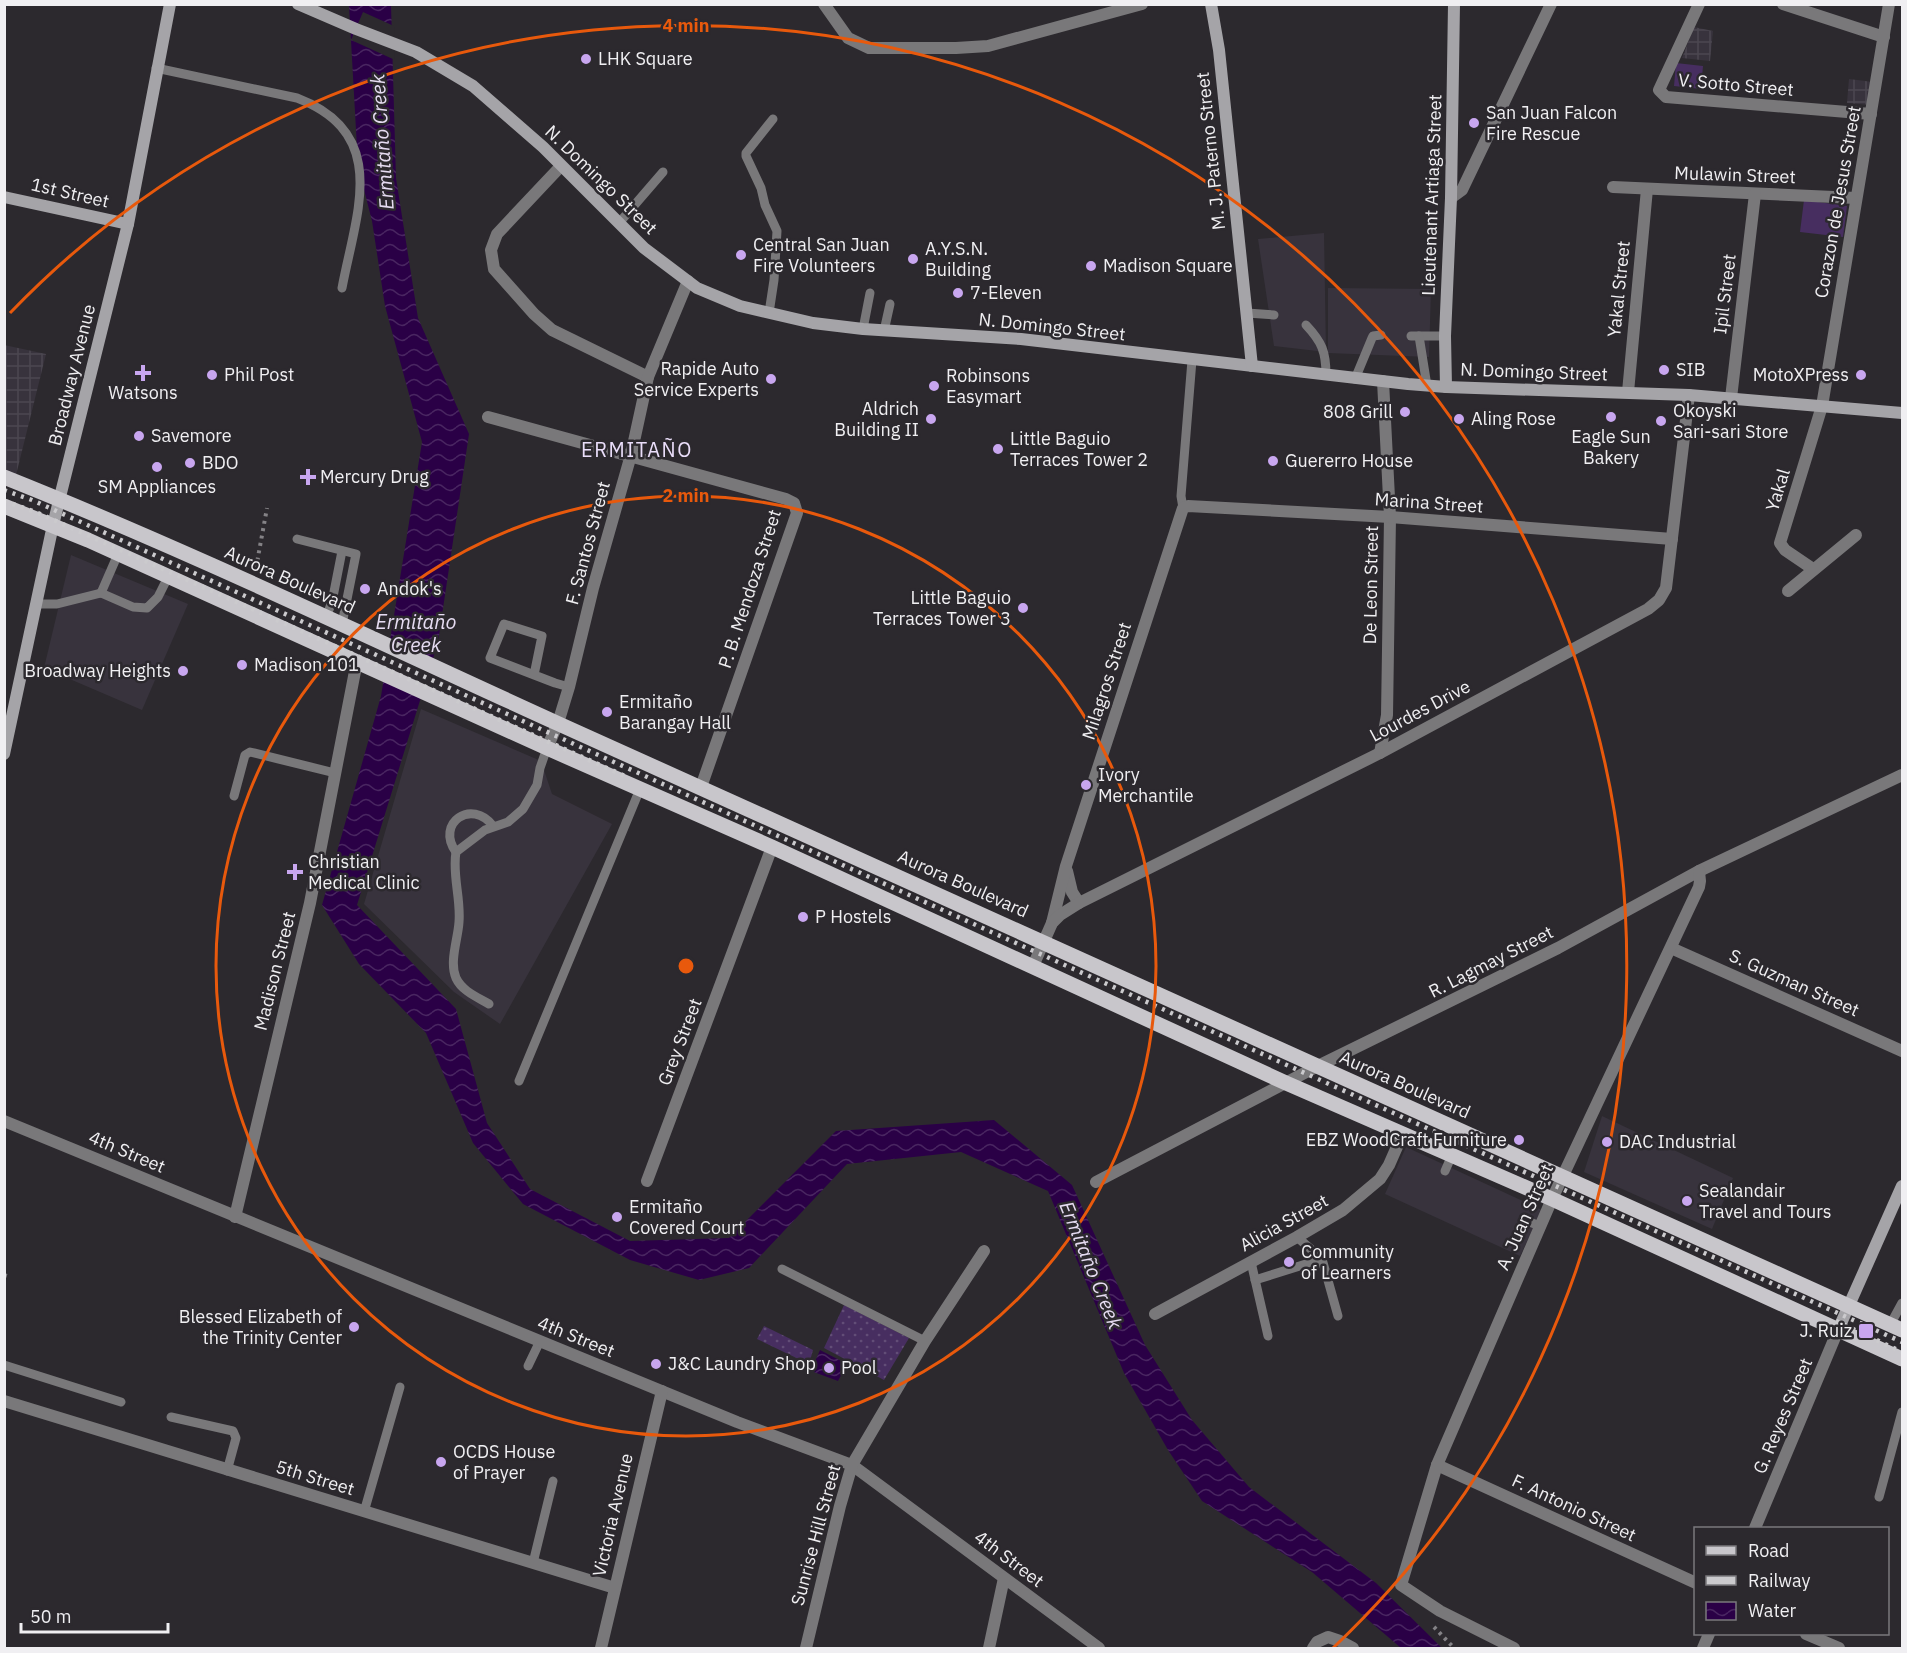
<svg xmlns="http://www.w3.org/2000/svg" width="1907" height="1653" viewBox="0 0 1907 1653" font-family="'IBM Plex Sans',sans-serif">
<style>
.built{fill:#38333d}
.industrial{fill:url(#industrial-grid)}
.grass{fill:url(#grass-dots)}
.green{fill:#472e60}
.water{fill:url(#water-waves)}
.pier{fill:#2c292e}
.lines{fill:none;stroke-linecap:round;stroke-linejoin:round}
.path{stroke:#848286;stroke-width:4;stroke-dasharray:3 4.5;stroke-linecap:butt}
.lane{stroke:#79787a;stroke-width:9}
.street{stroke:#79787a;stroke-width:12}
.secondary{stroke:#a5a4a8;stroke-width:12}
.primary{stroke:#c8c6cb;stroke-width:15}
.rail{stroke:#cbcacd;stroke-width:4.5;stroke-dasharray:3 6;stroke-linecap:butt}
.ring{fill:none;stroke:#e8590c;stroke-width:3}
.poi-dot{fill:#c8a6ef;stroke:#2c292e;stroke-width:2}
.labels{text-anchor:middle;stroke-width:5;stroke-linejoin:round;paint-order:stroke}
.poi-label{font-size:18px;fill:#f0eff2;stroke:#2c292e;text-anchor:start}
.street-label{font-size:18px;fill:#f0eff2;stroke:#2c292e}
.water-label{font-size:20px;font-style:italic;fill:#e6dcf2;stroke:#2c292e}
.neighbourhood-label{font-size:20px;letter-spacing:1.5px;fill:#eadefa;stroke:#2c292e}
.centre{fill:#e8590c;stroke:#2c292e;stroke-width:3}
.ring-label{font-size:18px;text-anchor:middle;font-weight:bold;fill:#e8590c;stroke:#2c292e;stroke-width:5;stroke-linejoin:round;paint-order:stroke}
</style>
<defs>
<pattern id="industrial-grid" width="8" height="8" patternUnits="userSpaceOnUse" patternTransform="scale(1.5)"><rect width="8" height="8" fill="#38333d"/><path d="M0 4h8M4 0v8" fill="none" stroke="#4b4750"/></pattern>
<pattern id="grass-dots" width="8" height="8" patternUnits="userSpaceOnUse" patternTransform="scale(1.5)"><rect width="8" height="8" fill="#472e60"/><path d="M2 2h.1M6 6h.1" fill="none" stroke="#624d77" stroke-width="1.8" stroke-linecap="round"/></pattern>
<pattern id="water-waves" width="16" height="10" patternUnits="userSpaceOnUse" patternTransform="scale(1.5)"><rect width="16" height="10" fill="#2a0046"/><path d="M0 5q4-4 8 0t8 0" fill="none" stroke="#492661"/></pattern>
</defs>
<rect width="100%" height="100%" fill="#2c292e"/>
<g class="built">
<path d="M1324,233l2,119 -52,-6 -16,-107z"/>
<path d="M1328,288l103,1 -2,68 -101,-4z"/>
<path d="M71,555l117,49 -46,106 -98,-42z"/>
<path d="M421,709l120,52 11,33 60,30 -112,200 -46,-32 -90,-88z"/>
<path d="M1602,1116l131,62 -21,51 -128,-57z"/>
<path d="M1406,1147l136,63 -22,46 -135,-62z"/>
</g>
<g class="industrial">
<path d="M1694,27l19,4 -3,30 -28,-3z"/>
<path d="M1849,79l24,3 -2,23 -24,-2z"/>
<path d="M4,345l42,9 -30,121 -11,-5z"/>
</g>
<g class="grass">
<path d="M844,1305l65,33 -25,42 -60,-32z"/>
<path d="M764,1326l49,24 -4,14 -52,-25z"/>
</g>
<g class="green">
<path d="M1676,63l27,3 -2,23 -27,-3z"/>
<path d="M1804,200l43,6 -4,31 -43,-5z"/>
</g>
<g class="water">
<path d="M349,5h42l5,173 22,140 51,116 -31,208 -81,263 99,104 31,114 43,66 100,52 99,-3 107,-107 158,-11 78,65 73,160 47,75 57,67 127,96 66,65h-41l-89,-76 -110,-71 -34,-51 -44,-77 -76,-182 -87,-39 -114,12 -98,104 -50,12 -69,-20 -107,-56 -50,-61 -47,-110 -67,-69 -37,-59 59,-209 41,-254 -37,-136 -13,-85 -14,-55z"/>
<path d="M820,1350l27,14 -9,17 -27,-10z"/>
</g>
<g class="pier">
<path d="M363,12l31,14 1,34 -44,-20z"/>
<path d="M386,647l49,17 -10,28 -44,-14z"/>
</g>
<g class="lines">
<g class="path">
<path d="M256,568l11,-60"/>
<path d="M4,1275l7,2"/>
<path d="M1434,1627l20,21"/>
</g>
<g class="lane">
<path d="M156,68l141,30c94,36 59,115 45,190"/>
<path d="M619,223l44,-51"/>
<path d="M769,313l5,-33 3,-49 -12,-26 -4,-17 -15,-32v-3l27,-34"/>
<path d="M1247,313l27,2"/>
<path d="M1306,325c16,17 20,27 20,50"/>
<path d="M863,329l7,-36"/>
<path d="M884,331l6,-27"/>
<path d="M1411,336h34"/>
<path d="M1419,336l8,50"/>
<path d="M1355,379l17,-41 1,-2 8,-1"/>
<path d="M1183,508l-2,-12 11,-136"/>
<path d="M297,539l59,15 -14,70"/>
<path d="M101,593l17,-39"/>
<path d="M36,604h21l44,-11 32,14 14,1 11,-11 10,-20"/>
<path d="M326,617l6,-15 10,-51"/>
<path d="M534,675l8,-39 -38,-12 -14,34 65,25 14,4"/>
<path d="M234,796l11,-41 5,-3 85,21"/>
<path d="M456,852c-21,-29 16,-54 37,-26"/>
<path d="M489,1004c-12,-7 -27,-13 -33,-26 -7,-16 2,-39 3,-56 2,-24 -7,-47 -3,-70l29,-22 23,-8 15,-13 14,-24 3,-17 7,-20"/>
<path d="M519,1081l121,-292"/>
<path d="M1445,1171l7,-16"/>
<path d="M1527,1221l13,5"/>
<path d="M1297,1237l25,22 16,57"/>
<path d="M1251,1262l17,74"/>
<path d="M782,1269l143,72"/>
<path d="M1255,1280l67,-21"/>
<path d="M1890,1325l12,-22"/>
<path d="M4,1365l117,37"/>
<path d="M528,1366l12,-25"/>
<path d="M171,1417l62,14 3,7 -9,33"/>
<path d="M1879,1497l23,-85"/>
<path d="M364,1512l36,-125"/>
<path d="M533,1563l20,-82"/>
</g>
<g class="street">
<path d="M824,4l24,34 21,10h87l32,-2 154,-42"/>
<path d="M1699,4l-40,86 7,7 205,17"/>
<path d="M1783,4l101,33"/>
<path d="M561,166l-64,68 -6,16 3,19 40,45 18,16 96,47"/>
<path d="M1613,187l243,11"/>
<path d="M1451,198l11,-8 89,-186"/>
<path d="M1628,392l19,-203"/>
<path d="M1731,398l24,-204"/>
<path d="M488,417l298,82 8,4 3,10 -96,274"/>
<path d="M1813,569l-28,-19 -5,-7 42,-137 67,-402"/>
<path d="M1788,591l68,-56"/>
<path d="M547,748l11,-25 11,-36 24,-99 38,-133 17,-78 40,-96"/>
<path d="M1380,753l7,-38 3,-198 -7,-136"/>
<path d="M1067,871l5,21 7,11"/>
<path d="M1052,923l14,-57 117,-358 5,-2 202,11 282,22"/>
<path d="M1671,948l231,103"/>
<path d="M1033,966l19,-43 8,-8 19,-12 301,-150 268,-144 11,-9 7,-12 23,-193"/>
<path d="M4,1121l733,301 115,43 247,183"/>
<path d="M647,1181l125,-334"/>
<path d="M1096,1182l220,-115 242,-119 141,-77 203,-96"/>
<path d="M235,1217l75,-314 47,-242"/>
<path d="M1155,1314l142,-77 46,-27 37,-31 9,-14 14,-32"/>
<path d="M4,1401l611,187"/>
<path d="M1437,1465l259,118"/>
<path d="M1755,1528l83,-198"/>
<path d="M1806,1634l33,14"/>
<path d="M601,1648l61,-257"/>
<path d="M806,1648l34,-142 12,-41 73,-124 59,-90"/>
<path d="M989,1648l15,-70"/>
<path d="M1313,1648l4,-6 11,-5 12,4 13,7"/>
<path d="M1514,1648l-74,-37 -39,-26 36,-120 115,-266 147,-312 1,-6 -1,-10"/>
<path d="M1703,1648l6,-14"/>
</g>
<g class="secondary">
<path d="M298,4l58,25 60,23 57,34 70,61 101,101 53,40 43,18 73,17 50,6 158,10 387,45 38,3 243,8 213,18"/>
<path d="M1211,4l8,46 33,316"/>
<path d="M4,197l124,27"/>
<path d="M1446,387l-1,-51 6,-138 3,-194"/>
<path d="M4,754l49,-229 75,-301 42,-220"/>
<path d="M1838,1330l64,-144"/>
</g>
<g class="primary">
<path d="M4,477c188,75 370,163 555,247 447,202 895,404 1343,606"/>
<path d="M4,506l84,34 459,208 225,99 514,236 266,116 350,160"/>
</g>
<g class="rail">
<path d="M4,490l28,10 1870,842"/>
<path d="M4,501l34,12 589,264"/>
<path d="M1836,1321l66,31"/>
</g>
</g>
<g class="ring">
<circle cx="686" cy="966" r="470"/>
<path d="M10 313A940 940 0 1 1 1333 1648"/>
</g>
<g class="poi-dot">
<circle cx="586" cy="59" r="6"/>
<circle cx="1474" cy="123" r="6"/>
<circle cx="741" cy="255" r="6"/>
<circle cx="913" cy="259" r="6"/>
<circle cx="1091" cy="266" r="6"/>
<circle cx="958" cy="293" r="6"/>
<circle cx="1664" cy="370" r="6"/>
<path d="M140 364h6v6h6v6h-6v6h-6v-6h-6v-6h6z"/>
<circle cx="212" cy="375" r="6"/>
<circle cx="1861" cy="375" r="6"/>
<circle cx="771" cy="379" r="6"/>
<circle cx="934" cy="386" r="6"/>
<circle cx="1405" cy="412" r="6"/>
<circle cx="1611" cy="417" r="6"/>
<circle cx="931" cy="419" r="6"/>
<circle cx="1459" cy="419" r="6"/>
<circle cx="1661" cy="421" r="6"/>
<circle cx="139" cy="436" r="6"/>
<circle cx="998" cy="449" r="6"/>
<circle cx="1273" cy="461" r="6"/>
<circle cx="190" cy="463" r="6"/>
<circle cx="157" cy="467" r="6"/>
<path d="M305 468h6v6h6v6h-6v6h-6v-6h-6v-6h6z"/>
<circle cx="365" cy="589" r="6"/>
<circle cx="1023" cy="608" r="6"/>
<circle cx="242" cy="665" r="6"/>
<circle cx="183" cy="671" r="6"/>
<circle cx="607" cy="712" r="6"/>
<circle cx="1086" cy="785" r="6"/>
<path d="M292 863h6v6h6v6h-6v6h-6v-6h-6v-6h6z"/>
<circle cx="803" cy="917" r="6"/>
<circle cx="1519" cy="1140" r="6"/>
<circle cx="1607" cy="1142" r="6"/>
<circle cx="1687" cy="1201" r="6"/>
<circle cx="617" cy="1217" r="6"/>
<circle cx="1289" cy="1262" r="6"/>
<circle cx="354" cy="1327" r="6"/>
<rect x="1858" y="1323" width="16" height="16" rx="3"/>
<circle cx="656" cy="1364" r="6"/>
<circle cx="829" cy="1368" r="6"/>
<circle cx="441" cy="1462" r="6"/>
</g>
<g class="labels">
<g class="poi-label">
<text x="598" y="65">LHK Square</text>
<text x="1486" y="119">San Juan Falcon<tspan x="1486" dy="21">Fire Rescue</tspan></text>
<text x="753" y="251">Central San Juan<tspan x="753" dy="21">Fire Volunteers</tspan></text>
<text x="925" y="255">A.Y.S.N.<tspan x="925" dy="21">Building</tspan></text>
<text x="1103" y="272">Madison Square</text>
<text x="970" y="299">7-Eleven</text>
<text x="759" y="375" text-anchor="end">Rapide Auto<tspan x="759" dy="21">Service Experts</tspan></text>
<text x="1676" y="376">SIB</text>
<text x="224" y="381">Phil Post</text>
<text x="1849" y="381" text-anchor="end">MotoXPress</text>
<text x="946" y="382">Robinsons<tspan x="946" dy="21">Easymart</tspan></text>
<text x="143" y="399" text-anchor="middle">Watsons</text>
<text x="919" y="415" text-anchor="end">Aldrich<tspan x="919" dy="21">Building II</tspan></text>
<text x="1673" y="417">Okoyski<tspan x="1673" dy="21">Sari-sari Store</tspan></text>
<text x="1393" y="418" text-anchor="end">808 Grill</text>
<text x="1471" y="425">Aling Rose</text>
<text x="151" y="442">Savemore</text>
<text x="1611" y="443" text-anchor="middle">Eagle Sun<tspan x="1611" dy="21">Bakery</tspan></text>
<text x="1010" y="445">Little Baguio<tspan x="1010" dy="21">Terraces Tower 2</tspan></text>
<text x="1285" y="467">Guererro House</text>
<text x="202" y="469">BDO</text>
<text x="320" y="483">Mercury Drug</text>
<text x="157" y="493" text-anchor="middle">SM Appliances</text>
<text x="377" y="595">Andok's</text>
<text x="1011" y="604" text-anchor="end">Little Baguio<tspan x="1011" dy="21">Terraces Tower 3</tspan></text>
<text x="254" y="671">Madison 101</text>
<text x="171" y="677" text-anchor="end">Broadway Heights</text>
<text x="619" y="708">Ermitaño<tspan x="619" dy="21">Barangay Hall</tspan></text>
<text x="1098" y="781">Ivory<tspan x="1098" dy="21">Merchantile</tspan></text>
<text x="308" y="868">Christian<tspan x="308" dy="21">Medical Clinic</tspan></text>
<text x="815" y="923">P Hostels</text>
<text x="1507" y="1146" text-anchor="end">EBZ WoodCraft Furniture</text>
<text x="1619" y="1148">DAC Industrial</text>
<text x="1699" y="1197">Sealandair<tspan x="1699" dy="21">Travel and Tours</tspan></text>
<text x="629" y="1213">Ermitaño<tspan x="629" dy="21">Covered Court</tspan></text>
<text x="1301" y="1258">Community<tspan x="1301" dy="21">of Learners</tspan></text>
<text x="342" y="1323" text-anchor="end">Blessed Elizabeth of<tspan x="342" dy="21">the Trinity Center</tspan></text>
<text x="1852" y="1337" text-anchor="end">J. Ruiz</text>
<text x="668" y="1370">J&amp;C Laundry Shop</text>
<text x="841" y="1374">Pool</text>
<text x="453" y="1458">OCDS House<tspan x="453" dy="21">of Prayer</tspan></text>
</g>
<g class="street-label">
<text transform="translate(1736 85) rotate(5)" y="6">V. Sotto Street</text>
<text transform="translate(1211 151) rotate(-96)" y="6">M. J. Paterno Street</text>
<text transform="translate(1735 175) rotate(2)" y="6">Mulawin Street</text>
<text transform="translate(601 180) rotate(44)" y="6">N. Domingo Street</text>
<text transform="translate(70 193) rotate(13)" y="6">1st Street</text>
<text transform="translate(1432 195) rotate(-88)" y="6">Lieutenant Artiaga Street</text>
<text transform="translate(1838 202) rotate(-80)" y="6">Corazon de Jesus Street</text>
<text transform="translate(1619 289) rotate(-84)" y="6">Yakal Street</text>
<text transform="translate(1725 294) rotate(-83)" y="6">Ipil Street</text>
<text transform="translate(1052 327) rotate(6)" y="6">N. Domingo Street</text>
<text transform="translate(1534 372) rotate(2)" y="6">N. Domingo Street</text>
<text transform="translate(72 375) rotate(-76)" y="6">Broadway Avenue</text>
<text transform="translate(1778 490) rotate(-73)" y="6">Yakal</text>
<text transform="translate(1429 503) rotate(4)" y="6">Marina Street</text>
<text transform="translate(588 543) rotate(-75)" y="6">F. Santos Street</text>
<text transform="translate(290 580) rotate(24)" y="6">Aurora Boulevard</text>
<text transform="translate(1371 585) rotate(-89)" y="6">De Leon Street</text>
<text transform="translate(750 589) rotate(-72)" y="6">P. B. Mendoza Street</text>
<text transform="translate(1107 681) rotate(-72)" y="6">Milagros Street</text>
<text transform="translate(1420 711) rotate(-28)" y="6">Lourdes Drive</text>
<text transform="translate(963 884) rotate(24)" y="6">Aurora Boulevard</text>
<text transform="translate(1491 962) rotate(-27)" y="6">R. Lagmay Street</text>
<text transform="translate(275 971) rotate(-76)" y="6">Madison Street</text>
<text transform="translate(1794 983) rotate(24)" y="6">S. Guzman Street</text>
<text transform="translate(680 1042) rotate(-69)" y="6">Grey Street</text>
<text transform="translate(1405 1085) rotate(24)" y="6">Aurora Boulevard</text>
<text transform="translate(127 1152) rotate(23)" y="6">4th Street</text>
<text transform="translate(1525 1217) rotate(-66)" y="6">A. Juan Street</text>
<text transform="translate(1284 1223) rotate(-29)" y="6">Alicia Street</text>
<text transform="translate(576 1337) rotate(22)" y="6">4th Street</text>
<text transform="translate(1783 1416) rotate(-67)" y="6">G. Reyes Street</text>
<text transform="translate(315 1478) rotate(17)" y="6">5th Street</text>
<text transform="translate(1574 1508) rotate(25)" y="6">F. Antonio Street</text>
<text transform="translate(613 1515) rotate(-77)" y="6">Victoria Avenue</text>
<text transform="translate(816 1535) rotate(-75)" y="6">Sunrise Hill Street</text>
<text transform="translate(1009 1559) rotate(37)" y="6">4th Street</text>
</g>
<g class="water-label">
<text transform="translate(382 142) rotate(-94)" y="7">Ermitaño Creek</text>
<text x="416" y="629">Ermitaño<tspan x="416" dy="23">Creek</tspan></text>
<text transform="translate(1091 1265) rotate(68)" y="7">Ermitaño Creek</text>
</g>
<g class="neighbourhood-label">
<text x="637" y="457">ERMITAÑO</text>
</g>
</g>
<circle cx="686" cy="966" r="9" class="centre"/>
<g class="ring-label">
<text x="686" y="32">4 min</text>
<text x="686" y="502">2 min</text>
</g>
<rect width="1907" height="1653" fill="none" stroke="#f0eff2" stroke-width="12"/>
<rect x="1694" y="1527" width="195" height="108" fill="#2c292e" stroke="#7a787c" stroke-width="1.5"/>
<rect x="1706" y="1546" width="30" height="9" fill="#c8c6cb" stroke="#7a787c" stroke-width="1.5"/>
<text x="1748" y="1557" font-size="18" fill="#f0eff2">Road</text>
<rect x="1706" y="1576" width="30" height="9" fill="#cbcacd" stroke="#7a787c" stroke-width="1.5"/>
<text x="1748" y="1587" font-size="18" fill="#f0eff2">Railway</text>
<rect x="1706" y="1602" width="30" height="18" fill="url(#water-waves)" stroke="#7a787c" stroke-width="1.5"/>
<text x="1748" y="1617" font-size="18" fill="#f0eff2">Water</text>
<path d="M21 1623v9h147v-9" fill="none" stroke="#f0eff2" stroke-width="3"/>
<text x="30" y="1623" font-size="18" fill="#f0eff2" stroke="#2c292e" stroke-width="4.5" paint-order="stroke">50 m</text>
</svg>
